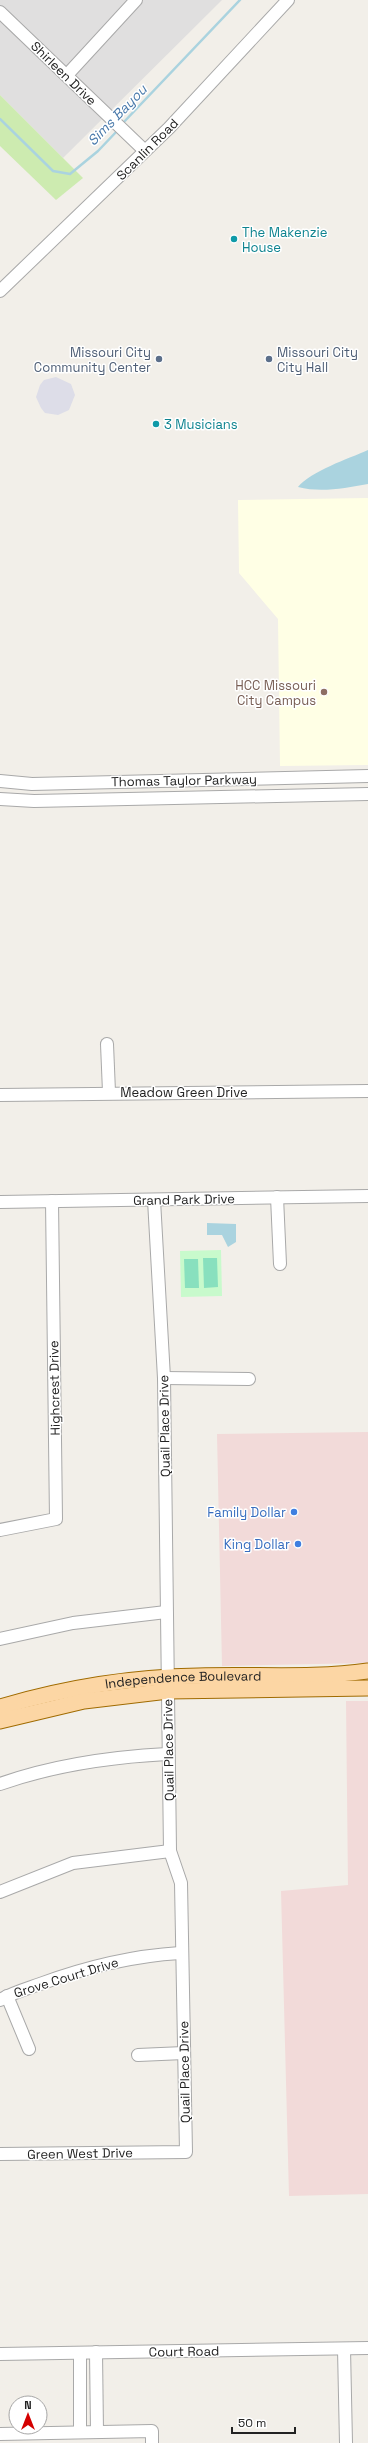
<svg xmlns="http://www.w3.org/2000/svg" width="368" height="2443" viewBox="0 0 368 2443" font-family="'Space Grotesk',sans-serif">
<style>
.residential{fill:#e0dfdf}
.commercial{fill:#f2dad9}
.education{fill:#ffffe5}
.grass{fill:#cdebb0}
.park{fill:#c8facc}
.pitch{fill:#88e0be}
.plaza{fill:#dddde8}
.water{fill:#aad3df}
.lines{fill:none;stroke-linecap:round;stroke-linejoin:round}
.stream{stroke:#aad3df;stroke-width:2.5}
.minor-casing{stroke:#a9a9a9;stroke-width:14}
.major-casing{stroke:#a06b00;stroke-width:17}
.minor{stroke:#fff;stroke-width:12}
.major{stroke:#fcd6a4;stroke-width:15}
.culture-dot{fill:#0f9aa8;stroke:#fff;stroke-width:1.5}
.service-dot{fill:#5c6f8a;stroke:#fff;stroke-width:1.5}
.education-dot{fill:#8d6e63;stroke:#fff;stroke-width:1.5}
.shop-dot{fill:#3f7fe0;stroke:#fff;stroke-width:1.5}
.labels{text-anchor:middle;stroke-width:3;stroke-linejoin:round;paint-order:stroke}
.street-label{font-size:13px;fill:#222;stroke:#fff}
.culture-label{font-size:13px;fill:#0d838f;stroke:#fff;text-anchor:start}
.service-label{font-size:13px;fill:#4e5e75;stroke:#fff;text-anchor:end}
.education-label{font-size:13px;fill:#785e54;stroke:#fff;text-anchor:end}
.shop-label{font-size:13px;fill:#366cbe;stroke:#fff;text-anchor:end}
.water-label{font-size:14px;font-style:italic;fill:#4a7aab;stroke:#fff}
</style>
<rect width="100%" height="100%" fill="#f2efe9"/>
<path class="residential" d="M0,0h222l-159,158 -63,-63z"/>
<g class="commercial">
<path d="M368,1432v231l-146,3 -5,-232z"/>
<path d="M346,1701h22v493l-79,2 -8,-305 67,-6z"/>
</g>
<path class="education" d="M368,498v267l-88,1 -2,-147 -39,-46 -1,-73z"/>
<path class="grass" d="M0,95l83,83 -27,22 -56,-54z"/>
<path class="park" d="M221,1250l1,46 -41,1 -1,-46z"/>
<g class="pitch">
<path d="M203,1258h14l1,29 -14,1z"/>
<path d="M184,1259h14l1,29h-14z"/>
</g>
<path class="plaza" d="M56,377l15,7 4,11 -6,15 -11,5 -13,-2 -4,-5 -5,-11 4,-12 4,-5z"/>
<g class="water">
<path d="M368,450v34c-23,4 -47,9 -70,3 13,-16 50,-28 70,-37z"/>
<path d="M207,1223l29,1v18l-8,5 -6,-12h-15z"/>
</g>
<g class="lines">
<g class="stream">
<path d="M0,119l53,52 17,3 28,-23 20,-21"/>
<path d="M122,124l118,-124"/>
</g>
<defs>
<g id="minor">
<path d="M0,12l144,138"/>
<path d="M67,75l69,-75"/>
<path d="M0,291l169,-163 119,-128"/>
<path d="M0,781l32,3 336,-8"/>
<path d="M0,799l34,2 334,-7"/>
<path d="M107,1044l2,48"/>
<path d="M0,1095l368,-4"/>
<path d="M277,1197l3,67"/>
<path d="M0,1202l368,-6"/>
<path d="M164,1378l85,1"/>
<path d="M0,1530l56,-11 -4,-318"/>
<path d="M0,1639l73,-16 93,-11"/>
<path d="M0,1784c54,-19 110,-27 167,-30"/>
<path d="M0,1892l73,-29 97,-12"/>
<path d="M7,1996l22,53"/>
<path d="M0,2000c12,-7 26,-11 40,-16 46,-17 91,-28 140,-31"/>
<path d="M138,2055l46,-2"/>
<path d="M0,2154l186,-2 -5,-269 -11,-32 -6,-473 -10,-178"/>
<path d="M344,2349l2,94"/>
<path d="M96,2352l1,80"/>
<path d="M80,2353v79"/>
<path d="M0,2354l368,-6"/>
<path d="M0,2434l152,-3v12"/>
</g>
<g id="major">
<path id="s1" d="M0,1707c64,-19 131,-30 198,-31 56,-2 115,3 170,-5"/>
<path d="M0,1721l84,-20 84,-10 200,-3"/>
</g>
</defs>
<use href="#minor" class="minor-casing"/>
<use href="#major" class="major-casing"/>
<use href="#minor" class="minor"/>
<use href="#major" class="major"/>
</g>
<g class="culture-dot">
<circle cx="234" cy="239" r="4"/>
<circle cx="156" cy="424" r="4"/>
</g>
<g class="service-dot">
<circle cx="159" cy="359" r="4"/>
<circle cx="269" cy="359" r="4"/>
</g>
<circle class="education-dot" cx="324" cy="692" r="4"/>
<g class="shop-dot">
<circle cx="294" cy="1512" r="4"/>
<circle cx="298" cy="1544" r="4"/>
</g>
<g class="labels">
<g class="street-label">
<text transform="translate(64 73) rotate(44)" y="5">Shirleen Drive</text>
<text transform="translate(147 149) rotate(-45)" y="5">Scanlin Road</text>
<text transform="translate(184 780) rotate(-1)" y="5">Thomas Taylor Parkway</text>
<text x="184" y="1097">Meadow Green Drive</text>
<text transform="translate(184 1199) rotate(-1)" y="5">Grand Park Drive</text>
<text transform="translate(54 1388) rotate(-91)" y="5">Highcrest Drive</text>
<text transform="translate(164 1426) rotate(-91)" y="5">Quail Place Drive</text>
<text dy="5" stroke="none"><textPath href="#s1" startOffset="186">Independence Boulevard</textPath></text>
<text transform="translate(168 1750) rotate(-91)" y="5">Quail Place Drive</text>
<text transform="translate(66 1977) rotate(-17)" y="5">Grove Court Drive</text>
<text transform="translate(184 2072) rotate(-91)" y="5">Quail Place Drive</text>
<text transform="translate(80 2153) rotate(-1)" y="5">Green West Drive</text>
<text transform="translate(184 2351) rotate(-1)" y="5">Court Road</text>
</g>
<g class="culture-label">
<text x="242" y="237">The Makenzie<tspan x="242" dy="15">House</tspan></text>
<text x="164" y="429">3 Musicians</text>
</g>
<g class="service-label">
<text x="151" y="357">Missouri City<tspan x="151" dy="15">Community Center</tspan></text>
<text x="277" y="357" text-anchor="start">Missouri City<tspan x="277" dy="15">City Hall</tspan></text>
</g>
<g class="education-label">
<text x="316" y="690">HCC Missouri<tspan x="316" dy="15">City Campus</tspan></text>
</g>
<g class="shop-label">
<text x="286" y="1517">Family Dollar</text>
<text x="290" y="1549">King Dollar</text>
</g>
<g class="water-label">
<text transform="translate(117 115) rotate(-46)" y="5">Sims Bayou</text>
</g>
</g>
<g transform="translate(28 2415)"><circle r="19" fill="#ffffff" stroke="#a7a7a7"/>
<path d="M0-3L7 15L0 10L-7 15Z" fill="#d40000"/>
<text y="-6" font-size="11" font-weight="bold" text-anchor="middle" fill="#222222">N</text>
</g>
<path d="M232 2427v6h63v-6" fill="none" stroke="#222222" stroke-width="2"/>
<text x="238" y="2427" font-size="12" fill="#222222" stroke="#ffffff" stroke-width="3" paint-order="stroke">50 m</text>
</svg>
